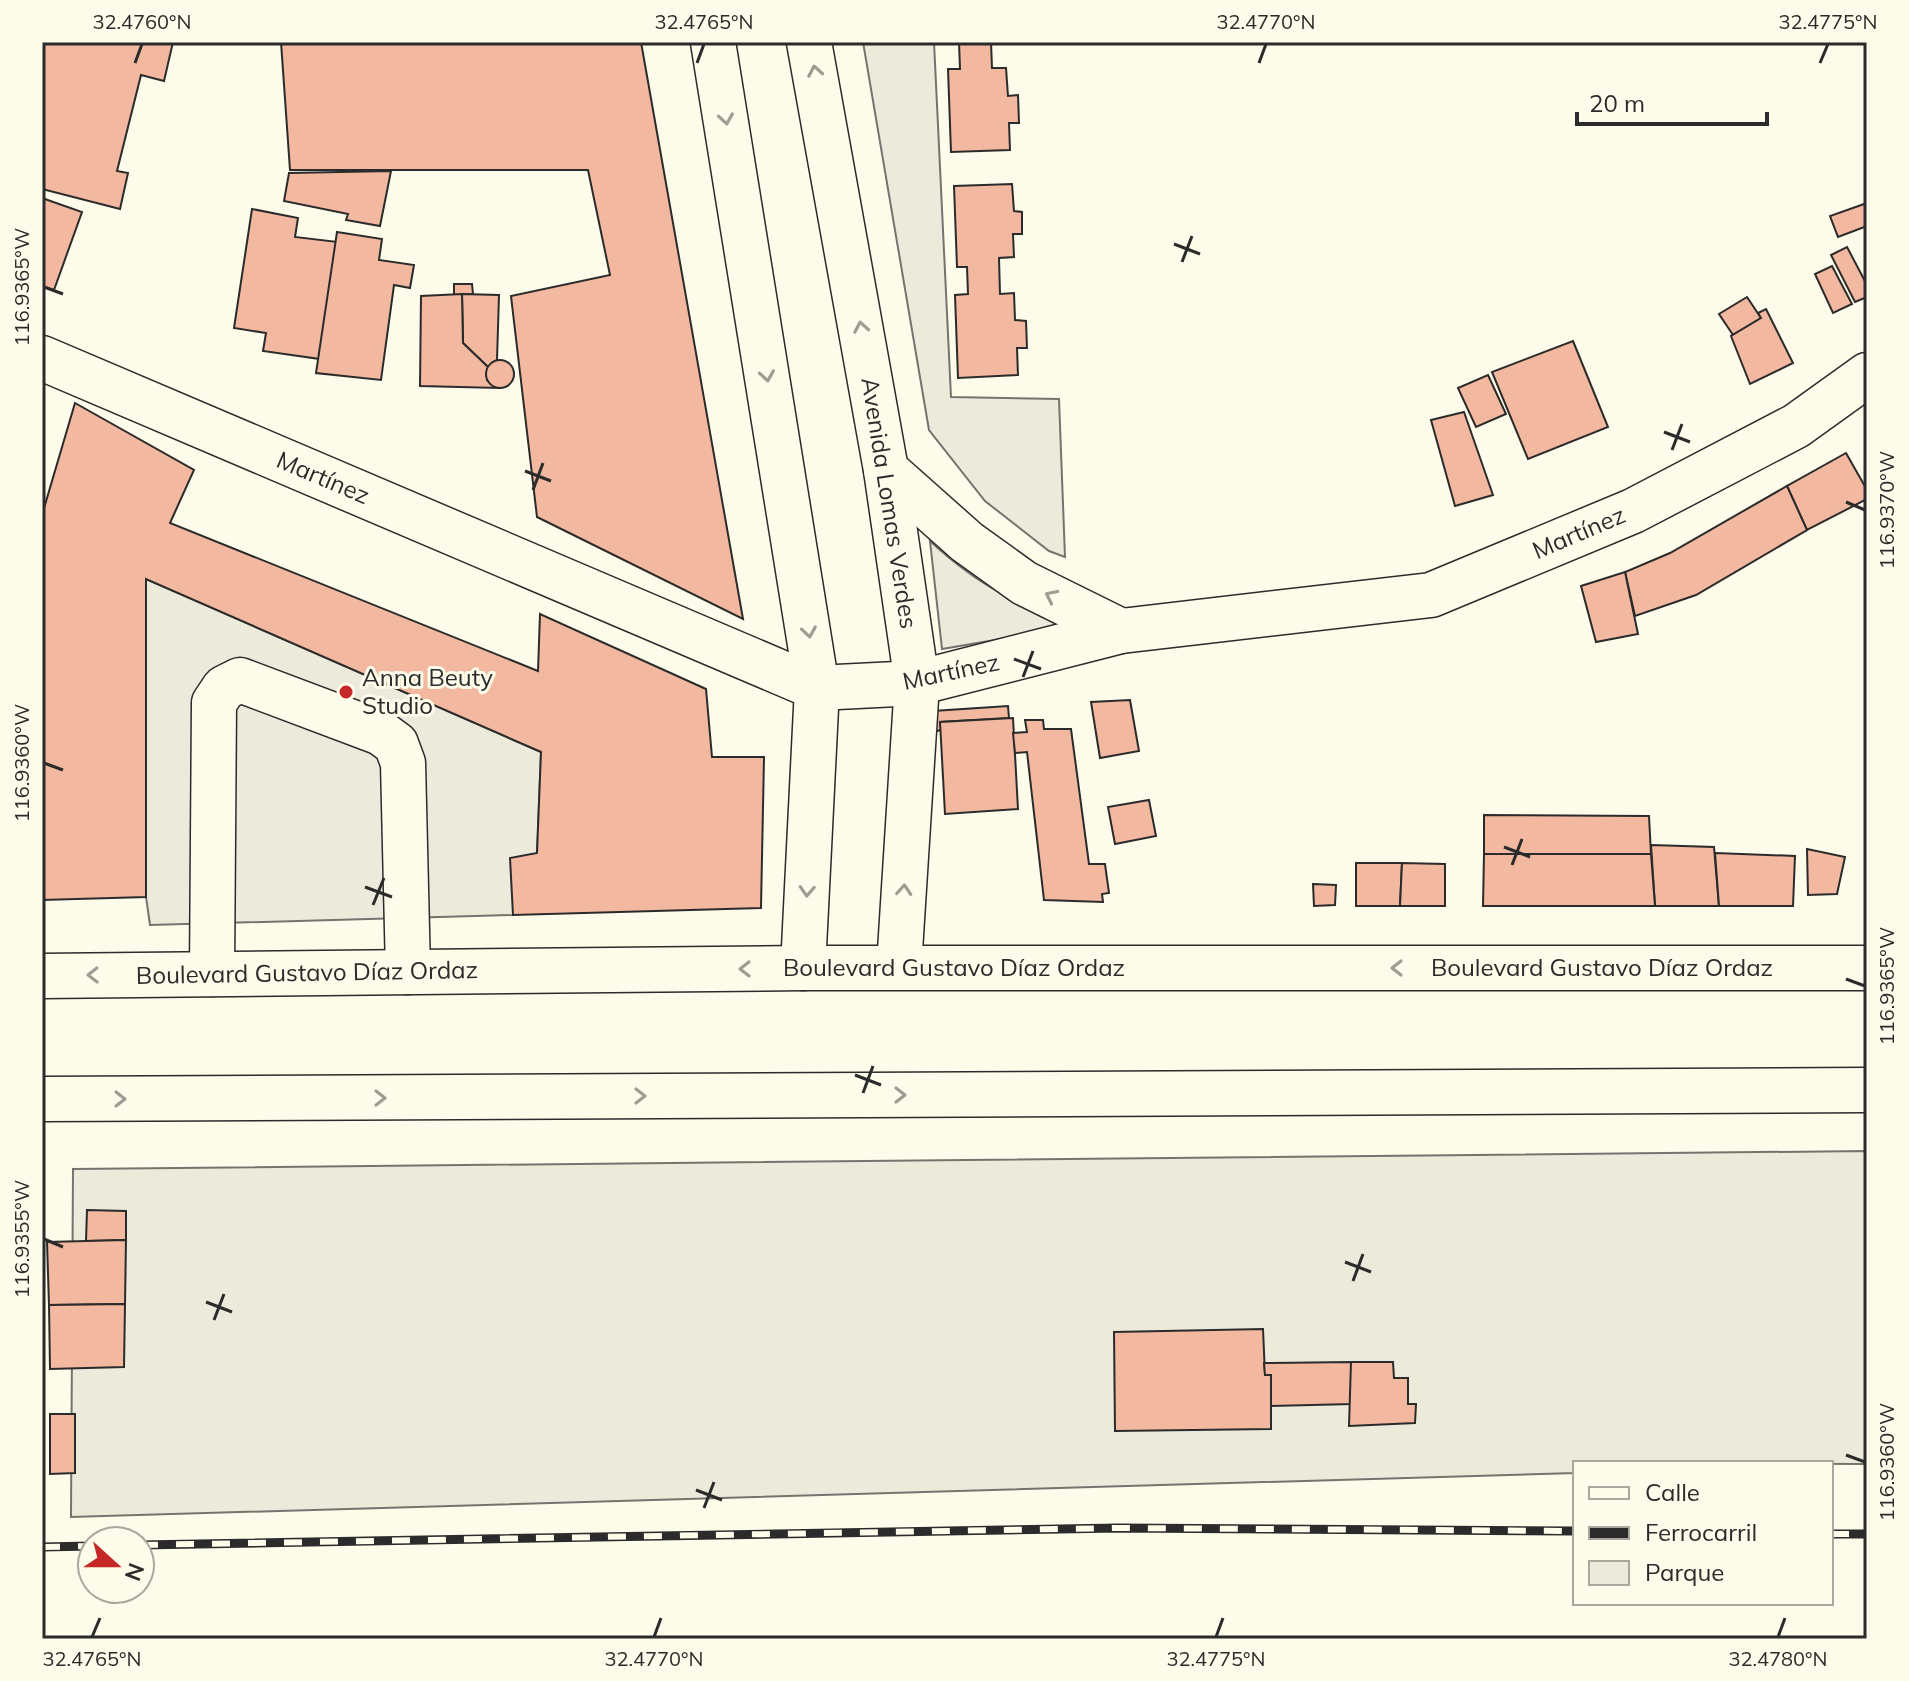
<svg xmlns="http://www.w3.org/2000/svg" width="1909" height="1681" viewBox="0 0 1909 1681" font-family="Mulish,sans-serif">
<style>
.green{fill:#ecebdb;stroke:#74746e;stroke-width:2}
.parking{fill:#eceadb;stroke:#74746e;stroke-width:2}
.building{fill:#f2b8a0;stroke:#2b2b2b;stroke-width:2}
.lines{fill:none;stroke-linecap:round;stroke-linejoin:round}
.minor-casing{stroke:#2b2b2b;stroke-width:47}
.major-casing{stroke:#2b2b2b;stroke-width:47}
.minor{stroke:#fdfbea;stroke-width:44}
.major{stroke:#fdfbea;stroke-width:44}
.rail-casing{stroke:#2b2b2b;stroke-width:9}
.rail{stroke:#fdfbea;stroke-width:6;stroke-dasharray:18;stroke-linecap:butt}
.oneway{stroke:#9e9d94}
.ticks{fill:none;stroke:#2b2b2b;stroke-width:3}
.poi-dot{fill:#c62828;stroke:#fdfbea;stroke-width:3}
.labels{text-anchor:middle;stroke-width:6;stroke-linejoin:round;paint-order:stroke}
.street-label{font-size:24px;fill:#2b2b2b;stroke:#fdfbea}
.poi-label{font-size:24px;fill:#2b2b2b;stroke:#fdfbea;text-anchor:start}
.neatline{fill:none;stroke:#2b2b2b;stroke-width:3}
.ticks-label{font-size:20px;text-anchor:middle;fill:#2b2b2b}
</style>
<rect width="100%" height="100%" fill="#fdfbea"/>
<g class="green">
<path d="M863,42h71l17,355 108,2 6,158 -16,-6 -64,-50 -56,-71z"/>
<path d="M930,541c52,48 87,63 153,84l-141,24z"/>
<path d="M1867,1151v313l-292,-1v10l-1504,44 2,-348z"/>
</g>
<path class="parking" d="M146,579l395,173 -4,101 -24,62 -363,10 -4,-28z"/>
<g class="building">
<path d="M42,42h131l-9,39 -23,-6 -24,96 11,2 -8,36 -78,-20z"/>
<path d="M281,42h360l102,577 -206,-102 -26,-221 99,-21 -22,-105h-298z"/>
<path d="M959,42h32l1,26h14l2,28 10,-1 1,28h-10l1,27 -59,2 -3,-83h12z"/>
<path d="M391,171l-11,55 -34,-6 2,-6 -64,-13 5,-28z"/>
<path d="M1012,184l2,27 8,1v22h-9l1,23 -15,1 1,36 14,-1 1,27 11,1 1,27h-10l1,27 -60,3 -3,-83 13,-1 -1,-27h-10l-3,-81z"/>
<path d="M42,198l40,14 -28,78 -12,-4z"/>
<path d="M1867,203v23l-29,11 -8,-21z"/>
<path d="M252,209l46,9 -3,19 43,5 -18,117 -57,-8 3,-18 -32,-5z"/>
<path d="M337,232l45,7 -3,21 35,5 -4,23 -16,-3 -13,95 -65,-7z"/>
<path d="M1847,247l20,38v12l-12,5 -24,-47z"/>
<path d="M1832,266l20,38 -19,9 -18,-39z"/>
<path d="M454,284h18l1,10 -19,1z"/>
<path d="M462,294l37,1 -2,65 -8,8 -26,-25z"/>
<path d="M462,294l1,49 25,24 -1,13 11,8 -78,-2 1,-90z"/>
<path d="M1747,297l14,21 -28,17 -14,-21z"/>
<path d="M1766,309l27,54 -43,21 -19,-48 30,-18 -3,-5z"/>
<path d="M1573,341l35,86 -80,32 -36,-87z"/>
<circle cx="500" cy="374" r="14"/>
<path d="M1488,375l18,39 -30,13 -18,-39z"/>
<path d="M75,403l119,67 -24,53 368,148 2,-57 166,75 6,68h52l-3,151 -248,7 -3,-57 27,-5 4,-101 -395,-173v318l-104,3v-385z"/>
<path d="M1464,412l29,83 -38,11 -24,-86z"/>
<path d="M1846,453l21,37v9l-60,31 -20,-44z"/>
<path d="M1787,486l20,44 -111,65 -61,21 -10,-44 45,-19z"/>
<path d="M1625,572l13,62 -42,8 -15,-56z"/>
<path d="M1130,700l9,51 -39,7 -9,-56z"/>
<path d="M1008,706l1,12 -69,4 1,8 -11,3 3,-22z"/>
<path d="M1013,718l5,91 -73,5 -5,-92z"/>
<path d="M1025,720h18l1,9h27l18,135h16l4,29 -7,1 1,8 -59,-2 -17,-148 -12,1 -2,-20 14,-1z"/>
<path d="M1149,800l7,36 -41,8 -7,-37z"/>
<path d="M1484,815l165,1 2,38h-167z"/>
<path d="M1651,845l63,2 5,59h-64z"/>
<path d="M1807,849l38,8 -8,37 -29,1z"/>
<path d="M1715,853l80,3 -2,50h-74z"/>
<path d="M1484,854h167l4,52h-172z"/>
<path d="M1356,863h46l-2,43h-44z"/>
<path d="M1402,863l43,1v42h-45z"/>
<path d="M1313,884l23,1 -1,20 -21,1z"/>
<path d="M87,1210l39,1v29l-40,1z"/>
<path d="M126,1240l-1,64 -76,1 -2,-63z"/>
<path d="M125,1304l-1,63 -74,2 -1,-64z"/>
<path d="M1263,1329l2,46h6v54l-156,2 -1,-99z"/>
<path d="M1351,1362l1,42 -81,2v-31h-6l-1,-12z"/>
<path d="M1351,1362h42l1,16h14v26h8l-1,19 -66,3z"/>
<path d="M50,1414h25v59l-25,1z"/>
</g>
<g class="lines">
<defs>
<g id="minor">
<path d="M713,42l104,646 -14,280"/>
<path d="M809,42l77,428 31,213 -18,284"/>
<path d="M42,358l775,330 100,-5 204,-52 310,-36 202,-84 163,-85 71,-51"/>
<path d="M886,470l81,72 57,41 97,48"/>
<path d="M212,974l2,-271 10,-15 16,-8 141,53 15,11 7,19 5,209"/>
</g>
<g id="major">
<path d="M42,976l761,-8h1064"/>
<path d="M42,1099l1825,-9"/>
</g>
</defs>
<use href="#minor" class="minor-casing"/>
<use href="#major" class="major-casing"/>
<use href="#minor" class="minor"/>
<use href="#major" class="major"/>
<defs>
<g id="rail">
<path d="M1831,1534h36"/>
<path d="M140,1545l978,-17 457,3"/>
<path d="M42,1547l50,-1"/>
</g>
</defs>
<use href="#rail" class="rail-casing"/>
<use href="#rail" class="rail"/>
</g>
<defs><path id="oneway-chevron" d="M-2-3.5L2.5 0L-2 3.5" fill="none" stroke-width="1.6" stroke-linecap="round" stroke-linejoin="round" transform="scale(2)"/></defs>
<g class="oneway">
<use href="#oneway-chevron" transform="translate(815 71) rotate(-100)"/>
<use href="#oneway-chevron" transform="translate(726 119) rotate(81)"/>
<use href="#oneway-chevron" transform="translate(861 327) rotate(-100)"/>
<use href="#oneway-chevron" transform="translate(767 376) rotate(81)"/>
<use href="#oneway-chevron" transform="translate(1051 596) rotate(-154)"/>
<use href="#oneway-chevron" transform="translate(809 632) rotate(81)"/>
<use href="#oneway-chevron" transform="translate(904 890) rotate(-86)"/>
<use href="#oneway-chevron" transform="translate(807 891) rotate(93)"/>
<use href="#oneway-chevron" transform="translate(1397 968) rotate(-180)"/>
<use href="#oneway-chevron" transform="translate(745 969) rotate(179)"/>
<use href="#oneway-chevron" transform="translate(93 975) rotate(179)"/>
<use href="#oneway-chevron" transform="translate(900 1095)"/>
<use href="#oneway-chevron" transform="translate(640 1096)"/>
<use href="#oneway-chevron" transform="translate(380 1098)"/>
<use href="#oneway-chevron" transform="translate(120 1099)"/>
</g>
<path class="ticks" d="M135,63l7,-19M697,63l7,-19M1259,63l7,-19M1820,63l8,-19M1174,244l26,10M1182,262l10,-26M44,287l19,7M1664,432l26,10M1672,450l10,-26M525,471l26,10M533,490l10,-27M1846,502l19,8M1014,659l27,10M1023,677l10,-26M44,763l19,7M1504,847l26,10M1512,865l10,-26M365,887l27,10M373,905l11,-27M1846,979l19,7M855,1075l26,10M863,1093l10,-27M44,1239l19,8M1345,1262l26,10M1353,1281l10,-27M206,1302l26,10M214,1320l10,-26M1846,1455l19,7M696,1490l26,10M704,1508l10,-26M92,1637l8,-19M654,1637l7,-19M1216,1637l7,-19M1778,1637l7,-19"/>
<circle class="poi-dot" cx="346" cy="692" r="8"/>
<g class="labels">
<g class="street-label">
<text transform="translate(323 478) rotate(23)" y="8">Martínez</text>
<text transform="translate(889 503) rotate(81)" y="8">Avenida Lomas Verdes</text>
<text transform="translate(1579 533) rotate(-23)" y="8">Martínez</text>
<text transform="translate(951 672) rotate(-12)" y="8">Martínez</text>
<text x="954" y="976">Boulevard Gustavo Díaz Ordaz</text>
<text x="1602" y="976">Boulevard Gustavo Díaz Ordaz</text>
<text transform="translate(307 973) rotate(-1)" y="8">Boulevard Gustavo Díaz Ordaz</text>
</g>
<g class="poi-label">
<text x="362" y="686">Anna Beuty<tspan x="362" dy="28">Studio</tspan></text>
</g>
</g>
<rect width="1909" height="1681" fill="none" stroke="#fdfbea" stroke-width="88"/>
<rect x="1573" y="1461" width="260" height="144" fill="#fdfbea" stroke="#a9a89e" stroke-width="2"/>
<rect x="1589" y="1487" width="40" height="12" fill="#fdfbea" stroke="#a9a89e" stroke-width="2"/>
<text x="1645" y="1501" font-size="24" fill="#2b2b2b">Calle</text>
<rect x="1589" y="1527" width="40" height="12" fill="#2b2b2b" stroke="#a9a89e" stroke-width="2"/>
<text x="1645" y="1541" font-size="24" fill="#2b2b2b">Ferrocarril</text>
<rect x="1589" y="1561" width="40" height="24" fill="#ecebdb" stroke="#a9a89e" stroke-width="2"/>
<text x="1645" y="1581" font-size="24" fill="#2b2b2b">Parque</text>
<g transform="translate(116 1565) rotate(111)"><circle r="38" fill="#fdfbea" stroke="#a9a89e" stroke-width="2"/>
<path d="M0-6L14 30L0 20L-14 30Z" fill="#c62828"/>
<text y="-12" font-size="22" font-weight="bold" text-anchor="middle" fill="#2b2b2b">N</text>
</g>
<path d="M1577 112v12h190v-12" fill="none" stroke="#2b2b2b" stroke-width="4"/>
<text x="1589" y="112" font-size="24" fill="#2b2b2b" stroke="#fdfbea" stroke-width="6" paint-order="stroke">20 m</text>
<rect x="44" y="44" width="1821" height="1593" class="neatline"/>
<g class="ticks-label">
<text x="142" y="29">32.4760°N</text>
<text x="704" y="29">32.4765°N</text>
<text x="1266" y="29">32.4770°N</text>
<text x="1828" y="29">32.4775°N</text>
<text transform="translate(22 287) rotate(-90)" y="7">116.9365°W</text>
<text transform="translate(1887 510) rotate(-90)" y="7">116.9370°W</text>
<text transform="translate(22 763) rotate(-90)" y="7">116.9360°W</text>
<text transform="translate(1887 986) rotate(-90)" y="7">116.9365°W</text>
<text transform="translate(22 1239) rotate(-90)" y="7">116.9355°W</text>
<text transform="translate(1887 1462) rotate(-90)" y="7">116.9360°W</text>
<text x="92" y="1666">32.4765°N</text>
<text x="654" y="1666">32.4770°N</text>
<text x="1216" y="1666">32.4775°N</text>
<text x="1778" y="1666">32.4780°N</text>
</g>
</svg>
